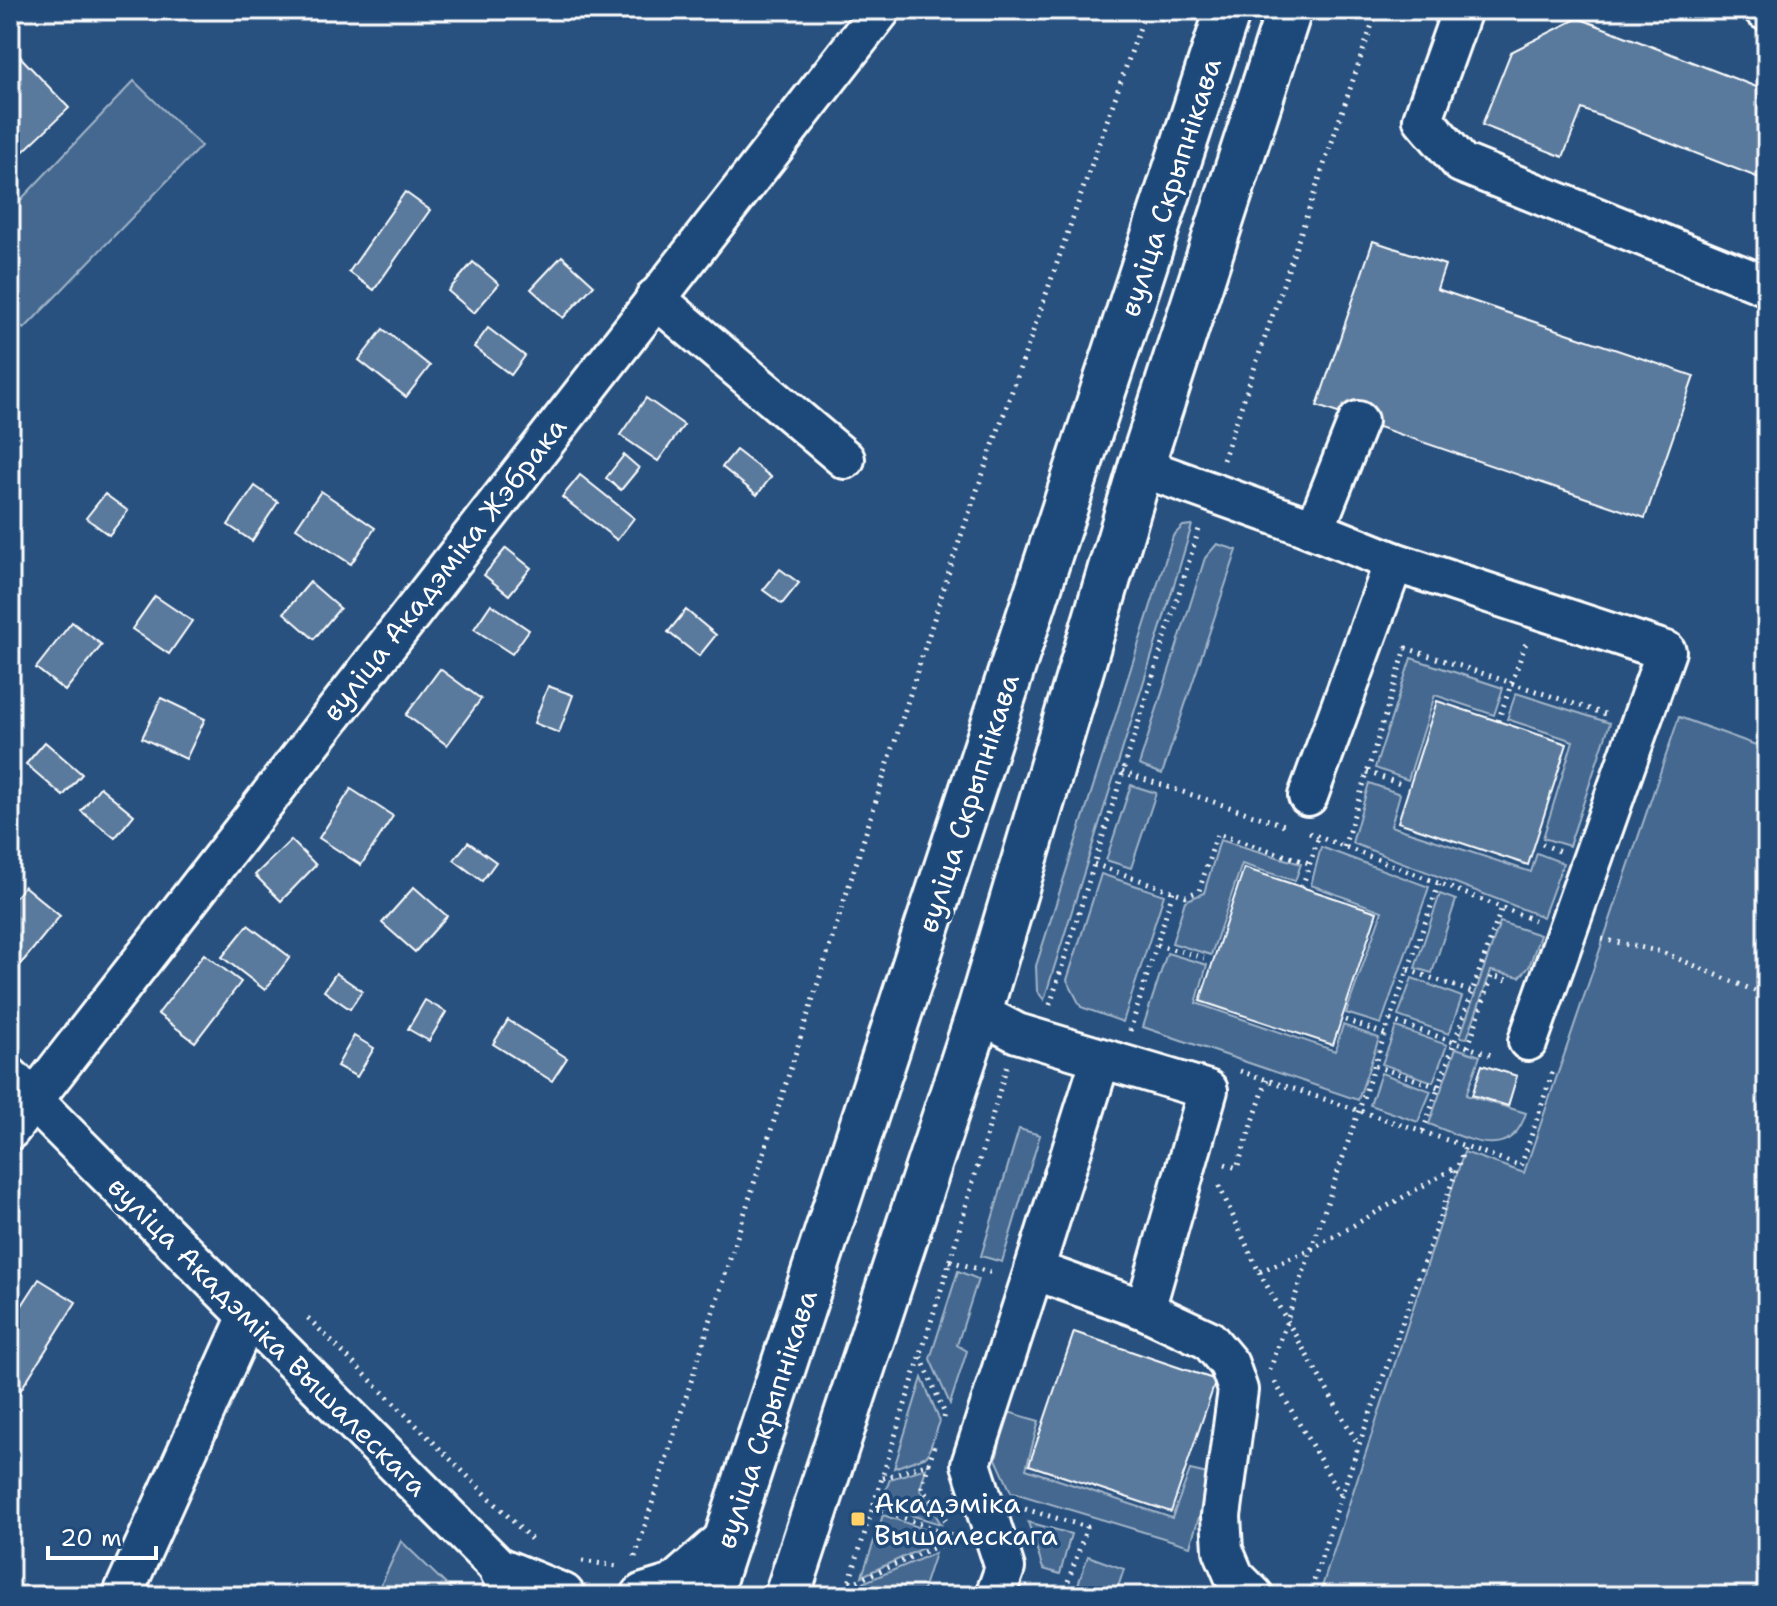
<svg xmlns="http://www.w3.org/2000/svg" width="1777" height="1606" viewBox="0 0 1777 1606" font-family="'Shantell Sans',sans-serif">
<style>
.green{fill:#446890;stroke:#a2b4c8;stroke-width:2}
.building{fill:#5a7a9d;stroke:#fff;stroke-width:2}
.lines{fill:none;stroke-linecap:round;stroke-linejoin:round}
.minor-casing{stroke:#fff;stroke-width:44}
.major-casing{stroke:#fff;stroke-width:50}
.path{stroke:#fff;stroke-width:5;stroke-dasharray:2 6;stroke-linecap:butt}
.minor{stroke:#1f4a7a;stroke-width:38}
.major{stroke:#1f4a7a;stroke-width:44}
.poi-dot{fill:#ffd166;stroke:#1f4a7a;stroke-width:3}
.labels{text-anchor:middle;stroke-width:7;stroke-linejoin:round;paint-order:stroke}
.street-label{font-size:28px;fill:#fff;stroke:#1f4a7a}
.poi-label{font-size:28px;fill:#fff;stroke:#1f4a7a;text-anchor:start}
</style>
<rect width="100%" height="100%" fill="#28517f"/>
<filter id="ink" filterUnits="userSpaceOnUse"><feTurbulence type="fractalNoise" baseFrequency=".0125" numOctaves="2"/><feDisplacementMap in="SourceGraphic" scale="16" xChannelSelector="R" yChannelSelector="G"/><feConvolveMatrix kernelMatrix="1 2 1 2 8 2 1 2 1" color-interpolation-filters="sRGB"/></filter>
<g filter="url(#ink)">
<g class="green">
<path d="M134,81l67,65 -177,183 -14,-13v-105z"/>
<path d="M1192,525l-14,47 -134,428 -7,-9 -1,-25 137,-430 10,-10z"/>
<path d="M1217,544l20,6 -75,224 -23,-9 66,-207z"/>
<path d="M1411,658l92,30 -9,27 -59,-20 -27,85 -33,-12z"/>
<path d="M1516,693l94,30 -41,123 -26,-8 30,-97 -66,-22z"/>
<path d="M1679,717l88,32v847h-448l145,-444 60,21z"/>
<path d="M1369,783l31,11 -9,32 140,46 6,-19 26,10 -20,54 -191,-74z"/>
<path d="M1131,785l25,8 -25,75 -25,-8z"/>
<path d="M1220,840l81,24 -6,17 -53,-17 -31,91 -39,-12 13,-42 19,-8z"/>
<path d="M1321,847l108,40 -48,137 -35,-11 36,-102 -71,-26z"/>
<path d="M1101,874l63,21 -41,127 -42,-15 -14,-27z"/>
<path d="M1440,894l16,6 -24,73 -17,-5z"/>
<path d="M1500,922l40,13 -11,32 -9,10 -29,-6 -24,67 -7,-1z"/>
<path d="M1167,953l40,12 -11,38 139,48 8,-26 36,13 -21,62 -215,-73z"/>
<path d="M1412,978l50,19 -13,37 -51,-18z"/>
<path d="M1396,1027l51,18 -14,37 -51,-18z"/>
<path d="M1456,1048l24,8 -14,39 60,18c-16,52 -61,24 -97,11z"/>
<path d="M1381,1073l50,18 -13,31 -48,-17z"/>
<path d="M1019,1129l21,6 -38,127 -21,-6z"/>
<path d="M958,1271l20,8 -21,66 10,6 -17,53 -20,-45z"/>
<path d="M922,1378l18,43 -13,35 -33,12z"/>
<path d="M1008,1412l31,9 -13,48 146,49 18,-48 22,5 -22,71 -179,-54 -15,-33z"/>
<path d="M926,1468l-6,21 21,35 -61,-18 10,-27z"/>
<path d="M883,1515l64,22 -85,39z"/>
<path d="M1028,1522l43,12 -11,40 -17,-5z"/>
<path d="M401,1541l57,55h-82z"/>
<path d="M935,1553l-14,43h-69l3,-10z"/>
<path d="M1088,1556l36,13 -9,27h-41z"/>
</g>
<g class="building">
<path d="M1578,18l189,73v90l-185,-72 -19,48 -81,-32 29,-73z"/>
<path d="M10,46l59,62 -59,56z"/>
<path d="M405,192l25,18 -56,80 -25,-18z"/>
<path d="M1373,241l72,24 -8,24 257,87 -49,142 -328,-112z"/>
<path d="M562,256l32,29 -31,33 -32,-29z"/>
<path d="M473,262l26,22 -25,29 -26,-22z"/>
<path d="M488,328l37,28 -14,19 -37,-28z"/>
<path d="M383,329l47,37 -24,31 -47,-37z"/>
<path d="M646,398l38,27 -26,36 -38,-26z"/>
<path d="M736,450l35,27 -14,18 -35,-28z"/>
<path d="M624,455l15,13 -18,22 -15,-12z"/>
<path d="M580,475l54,43 -17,22 -55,-43z"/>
<path d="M255,486l23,16 -26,39 -24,-16z"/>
<path d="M321,491l54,37 -24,36 -55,-36z"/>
<path d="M105,494l23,17 -19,24 -23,-17z"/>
<path d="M506,548l25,20 -22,27 -25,-20z"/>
<path d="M780,569l19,14 -17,21 -19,-14z"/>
<path d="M310,582l30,26 -26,31 -30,-26z"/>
<path d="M155,596l37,25 -23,33 -37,-25z"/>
<path d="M491,604l38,26 -17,24 -38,-25z"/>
<path d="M686,610l30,25 -17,21 -31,-24z"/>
<path d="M72,622l30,23 -37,46 -29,-23z"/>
<path d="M440,669l41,30 -34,46 -41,-30z"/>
<path d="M548,686l25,9 -14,38 -25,-10z"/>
<path d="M161,698l44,21 -19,40 -44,-21z"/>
<path d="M1437,701l130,43 -39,121 -130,-43z"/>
<path d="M45,742l37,32 -19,22 -37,-32z"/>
<path d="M100,787l34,28 -19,23 -34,-27z"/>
<path d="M351,789l42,27 -32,49 -42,-27z"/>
<path d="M291,840l25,25 -35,36 -26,-26z"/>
<path d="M468,842l28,20 -14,19 -28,-21z"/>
<path d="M1244,868l133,44 -44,133 -133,-44z"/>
<path d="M24,886l36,30 -40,49 -10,-8v-53z"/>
<path d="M414,887l33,29 -32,36 -33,-29z"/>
<path d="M248,925l42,32 -25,33 -43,-33z"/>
<path d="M204,954l37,28 -46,60 -37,-28z"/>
<path d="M336,973l26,18 -12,18 -26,-18z"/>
<path d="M425,1000l21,12 -17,29 -21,-12z"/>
<path d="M508,1020l59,38 -15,23 -59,-37z"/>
<path d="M354,1036l20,12 -17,29 -20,-11z"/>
<path d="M1482,1065l35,11 -9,30 -36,-11z"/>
<path d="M39,1279l37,23 -66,105v-83z"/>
<path d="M1074,1332l142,48 -45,132 -142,-47z"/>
</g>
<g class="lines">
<defs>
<g id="minor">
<path d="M1462,10l-39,109 38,44 306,123"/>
<path d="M1764,10l3,1"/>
<path d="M655,298l190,161"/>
<path d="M1141,467l159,57 94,38 -86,234"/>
<path d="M1315,529l43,-108"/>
<path d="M1394,562l272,89 -138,390"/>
<path d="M979,1013l38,20 84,25 -67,212 111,40 63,-220 -107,-32"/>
<path d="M10,1077l515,517"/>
<path d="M10,1130l871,-1120"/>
<path d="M1145,1310l64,30 20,24 9,26 -17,126 2,34 11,26 20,20"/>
<path d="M122,1596l126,-280"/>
<path d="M995,1596l10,-28 -34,-104 63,-194"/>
</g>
<g id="major">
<path d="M503,1572l59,24"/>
<path d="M644,1596l30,-9 51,-45"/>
<path d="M708,1596l520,-1586"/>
<path d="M787,1596l192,-583 162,-546 148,-457"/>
</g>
</defs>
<use href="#minor" class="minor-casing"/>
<use href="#major" class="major-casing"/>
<g class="path">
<path d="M1145,13l28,9 4,-12"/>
<path d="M1223,460l154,-450"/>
<path d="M1498,721l28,-78"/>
<path d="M1122,772l162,53"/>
<path d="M1367,772l36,13"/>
<path d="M1309,833l225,87"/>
<path d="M1542,844l17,7"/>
<path d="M1344,847l62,-199 199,66"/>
<path d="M1094,864l92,32 13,-5 18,-57 92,29"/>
<path d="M1302,887l17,-51"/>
<path d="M1602,939l60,13 105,44"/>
<path d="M1157,945l47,13"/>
<path d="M1408,970l64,22"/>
<path d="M1050,1005l150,-479"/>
<path d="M1345,1020l40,14 54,-150"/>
<path d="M1390,1020l104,36"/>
<path d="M1130,1031l43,-140"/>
<path d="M1468,1047l24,-71 19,5"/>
<path d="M1375,1066l63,21"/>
<path d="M1240,1071l225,75"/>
<path d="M1423,1131l79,-224"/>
<path d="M1225,1164l12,4 30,-88"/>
<path d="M1219,1186l40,86 53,-23 144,-82"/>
<path d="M950,1261l46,13"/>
<path d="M1259,1272l99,172"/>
<path d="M308,1318l223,221"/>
<path d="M921,1357l24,57 -1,4"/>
<path d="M1270,1370l115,-336"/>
<path d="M1275,1382l66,114"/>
<path d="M929,1463l-7,24 27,38"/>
<path d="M883,1478l46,-15 6,-20"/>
<path d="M874,1507l81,29"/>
<path d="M1025,1509l62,18 -24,69"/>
<path d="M635,1557l320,-1004 191,-543"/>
<path d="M582,1561l35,5"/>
<path d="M850,1584l108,-47"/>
<path d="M845,1596l105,-335 57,-196"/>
<path d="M1309,1596l32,-100 124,-350 56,20 33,-98"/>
</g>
<use href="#minor" class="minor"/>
<use href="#major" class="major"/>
</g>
</g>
<rect class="poi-dot" x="850" y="1511" width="16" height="16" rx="4"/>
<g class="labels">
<g class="street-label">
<text transform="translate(1170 187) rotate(-72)" y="10">вуліца Скрыпнікава</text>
<text transform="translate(444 569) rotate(-52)" y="10">вуліца Акадэміка Жэбрака</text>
<text transform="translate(968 803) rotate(-72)" y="10">вуліца Скрыпнікава</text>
<text transform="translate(268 1336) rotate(45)" y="10">вуліца Акадэміка Вышалескага</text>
<text transform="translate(766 1419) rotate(-72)" y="10">вуліца Скрыпнікава</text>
</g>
<g class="poi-label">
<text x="874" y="1513">Акадэміка<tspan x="874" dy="32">Вышалескага</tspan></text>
</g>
</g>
<rect width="1777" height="1606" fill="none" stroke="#1f4a7a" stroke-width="40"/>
<rect x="20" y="20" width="1737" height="1566" fill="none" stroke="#fff" stroke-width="3" filter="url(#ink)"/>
<path d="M48 1546v12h108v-12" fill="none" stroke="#ffffff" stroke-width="4"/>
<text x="60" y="1546" font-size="24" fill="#ffffff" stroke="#1f4a7a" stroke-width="6" paint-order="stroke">20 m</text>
</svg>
